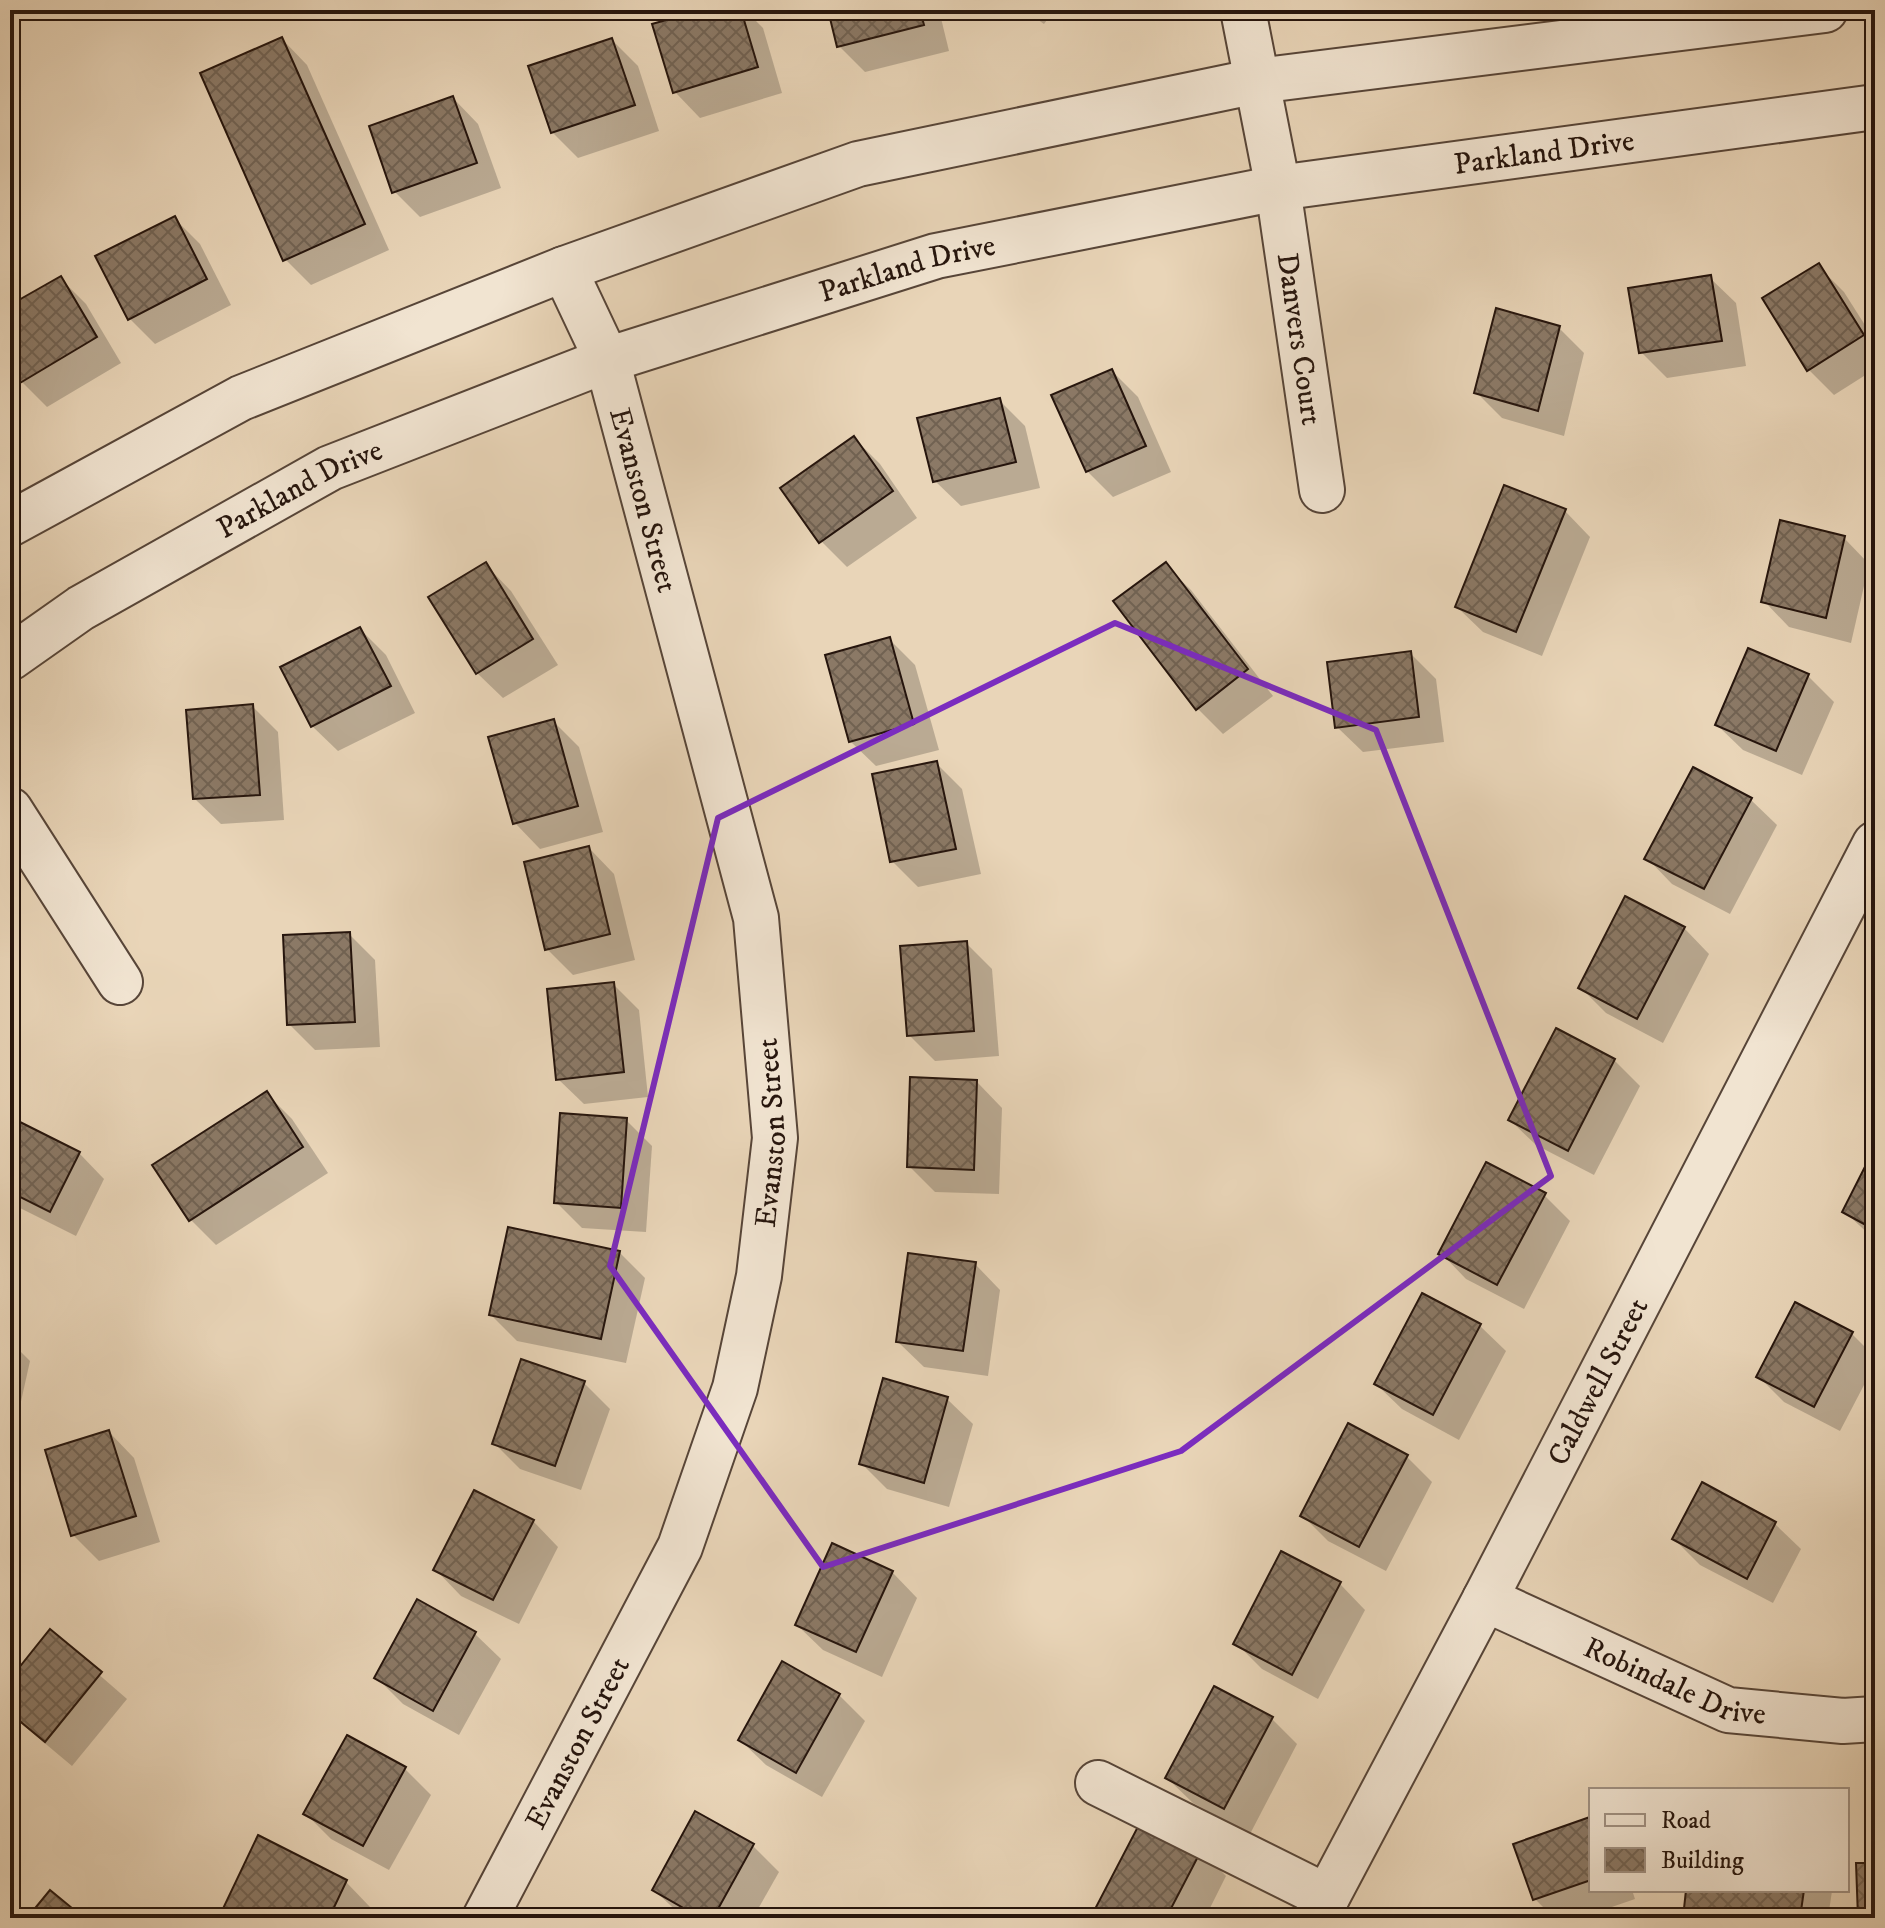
<svg xmlns="http://www.w3.org/2000/svg" width="1885" height="1928" viewBox="0 0 1885 1928" font-family="'IM FELL DW Pica',serif">
<style>
.shadow{fill:#0003}
.building{fill:url(#building-cross-hatch);stroke:#26150d;stroke-width:2}
.lines{fill:none;stroke-linecap:round;stroke-linejoin:round}
.minor-casing{stroke:#574538;stroke-width:48}
.minor{stroke:#f1e4d1;stroke-width:44}
.marked{fill:none;stroke:#7b2cbf;stroke-width:6;stroke-linejoin:round}
.labels{text-anchor:middle;stroke-width:7;stroke-linejoin:round;paint-order:stroke}
.street-label{font-size:30px;fill:#26150d;stroke:#f1e4d1}
</style>
<defs>
<pattern id="building-cross-hatch" width="8" height="8" patternUnits="userSpaceOnUse" patternTransform="scale(2)"><rect width="8" height="8" fill="#8b7966"/><path d="M0 0l8 8M0 8l8-8" fill="none" stroke="#716252"/></pattern>
</defs>
<rect width="100%" height="100%" fill="#e9d5b8"/>
<filter id="stains"><feTurbulence type="fractalNoise" baseFrequency=".0025" numOctaves="4"/><feColorMatrix values="0 0 0 0 .2 0 0 0 0 .09 0 0 0 0 .02 0 0 0 .5 -.17"/></filter>
<radialGradient id="worn" r=".72"><stop offset=".6" stop-color="#630" stop-opacity="0"/><stop offset="1" stop-color="#630" stop-opacity=".3"/></radialGradient>
<g class="shadow">
<path d="M709,10h36l18,18 19,65 -82,25 -25,-26z"/>
<path d="M830,10h109l10,41 -84,21 -26,-26z"/>
<path d="M1024,10h30l-10,14z"/>
<path d="M282,39l25,26 82,185 -78,35 -26,-26z"/>
<path d="M612,40l26,26 21,65 -81,27 -26,-26z"/>
<path d="M453,98l25,26 23,64 -81,29 -26,-26z"/>
<path d="M174,218l26,26 31,61 -76,39 -26,-26z"/>
<path d="M1818,266l26,26 31,49v28l-41,26 -26,-26z"/>
<path d="M60,278l26,26 35,59 -74,44 -26,-26 -11,-19v-54z"/>
<path d="M1710,278l26,25 10,63 -79,12 -26,-26z"/>
<path d="M1559,328l25,25 -20,83 -62,-18 -25,-25z"/>
<path d="M1112,371l26,26 33,75 -58,25 -26,-26z"/>
<path d="M999,400l26,26 15,62 -79,18 -26,-25z"/>
<path d="M854,438l26,26 37,54 -70,49 -26,-26z"/>
<path d="M1565,511l25,26 -48,119 -59,-24 -26,-25z"/>
<path d="M1844,538l25,26 -18,79 -62,-16 -25,-26z"/>
<path d="M486,565l25,26 47,74 -55,33 -26,-25z"/>
<path d="M1165,565l26,25 82,106 -50,38 -26,-26z"/>
<path d="M360,629l26,26 29,58 -77,38 -26,-25z"/>
<path d="M890,640l25,25 24,85 -63,16 -26,-25z"/>
<path d="M1410,653l26,26 8,63 -81,10 -26,-25z"/>
<path d="M1808,676l26,26 -32,73 -59,-25 -26,-25z"/>
<path d="M252,706l26,26 6,88 -63,4 -26,-25z"/>
<path d="M553,721l26,26 24,85 -63,17 -25,-26z"/>
<path d="M936,763l26,26 19,85 -63,13 -26,-26z"/>
<path d="M1751,800l26,25 -47,89 -58,-30 -25,-26z"/>
<path d="M589,848l25,26 21,86 -62,15 -26,-26z"/>
<path d="M1684,928l25,26 -46,89 -57,-30 -26,-26z"/>
<path d="M349,934l26,26 5,87 -65,3 -26,-26z"/>
<path d="M967,944l25,25 7,87 -64,5 -26,-26z"/>
<path d="M613,984l26,26 9,87 -64,7 -26,-25z"/>
<path d="M1614,1060l26,26 -46,89 -58,-30 -26,-25z"/>
<path d="M977,1082l25,26 -3,86 -64,-2 -26,-26z"/>
<path d="M266,1093l26,26 36,54 -112,72 -25,-25z"/>
<path d="M10,1119l69,34 25,26 -28,57 -66,-33z"/>
<path d="M626,1120l26,26 -6,86 -64,-4 -26,-26z"/>
<path d="M1875,1152v88l-31,-29z"/>
<path d="M1544,1195l26,26 -46,88 -58,-30 -25,-26z"/>
<path d="M619,1252l26,26 -19,85 -109,-22 -26,-26z"/>
<path d="M975,1264l25,26 -12,86 -64,-9 -26,-25z"/>
<path d="M1480,1326l26,25 -47,89 -57,-31 -26,-25z"/>
<path d="M1852,1334l23,23v7l-35,67 -56,-29 -26,-26z"/>
<path d="M10,1341l20,20 -14,63 -6,-2z"/>
<path d="M584,1383l26,26 -29,81 -61,-21 -26,-26z"/>
<path d="M947,1399l26,25 -24,83 -62,-18 -26,-26z"/>
<path d="M109,1432l25,26 26,84 -61,19 -26,-26z"/>
<path d="M1406,1456l26,26 -46,89 -58,-30 -25,-25z"/>
<path d="M1703,1484l72,40 26,25 -28,54 -73,-38 -26,-26z"/>
<path d="M533,1521l25,26 -39,77 -58,-28 -25,-26z"/>
<path d="M892,1572l25,26 -35,79 -59,-27 -26,-25z"/>
<path d="M1340,1584l25,26 -47,89 -56,-30 -26,-26z"/>
<path d="M50,1632l77,67 -55,67 -62,-52v-32z"/>
<path d="M475,1634l26,25 -42,76 -56,-31 -26,-26z"/>
<path d="M839,1695l26,26 -43,76 -56,-32 -26,-25z"/>
<path d="M1272,1719l25,25 -47,90 -57,-31 -26,-25z"/>
<path d="M405,1769l26,26 -42,75 -58,-31 -25,-25z"/>
<path d="M10,1796l3,3 7,87 -10,1z"/>
<path d="M1589,1819l2,71h41l3,9 -55,19h-26l-19,-19z"/>
<path d="M753,1846l26,26 -26,46h-69l-30,-28z"/>
<path d="M1201,1850l25,26 -21,42h-98l-9,-9z"/>
<path d="M346,1882l25,26 -5,10 -145,-2z"/>
<path d="M1688,1890h143l1,1 -4,27h-143z"/>
</g>
<g class="building">
<path d="M702,10h39l17,57 -85,26 -21,-69z"/>
<path d="M828,10h92l4,15 -87,22z"/>
<path d="M282,37l83,187 -82,37 -83,-188z"/>
<path d="M612,38l23,67 -84,28 -23,-67z"/>
<path d="M453,96l24,67 -85,30 -23,-67z"/>
<path d="M175,216l32,63 -79,41 -33,-64z"/>
<path d="M1819,263l45,72 -57,36 -45,-73z"/>
<path d="M1711,275l11,66 -83,12 -11,-65z"/>
<path d="M61,276l36,61 -77,46 -10,-17v-61z"/>
<path d="M1496,308l64,18 -22,85 -64,-18z"/>
<path d="M1112,369l34,77 -60,26 -35,-77z"/>
<path d="M1000,398l16,64 -83,20 -16,-64z"/>
<path d="M854,436l39,55 -74,52 -39,-55z"/>
<path d="M1504,485l62,24 -50,123 -61,-25z"/>
<path d="M1780,520l65,16 -19,82 -65,-16z"/>
<path d="M486,562l47,77 -57,35 -48,-77z"/>
<path d="M1166,562l82,107 -52,41 -83,-109z"/>
<path d="M360,627l31,59 -80,41 -31,-60z"/>
<path d="M890,637l24,87 -65,18 -24,-87z"/>
<path d="M1748,648l61,26 -33,77 -61,-26z"/>
<path d="M1411,651l8,66 -84,11 -8,-66z"/>
<path d="M253,704l7,91 -67,4 -7,-89z"/>
<path d="M554,719l24,87 -65,18 -25,-87z"/>
<path d="M937,761l19,88 -66,13 -18,-88z"/>
<path d="M1693,767l59,31 -48,91 -60,-30z"/>
<path d="M589,846l21,88 -65,16 -21,-88z"/>
<path d="M1625,896l60,31 -48,92 -59,-31z"/>
<path d="M350,932l5,90 -68,3 -4,-90z"/>
<path d="M967,941l7,90 -67,5 -7,-90z"/>
<path d="M614,982l10,90 -68,8 -9,-91z"/>
<path d="M1556,1028l59,31 -47,92 -60,-31z"/>
<path d="M910,1077l67,3 -3,90 -67,-3z"/>
<path d="M267,1091l36,56 -114,74 -37,-56z"/>
<path d="M560,1113l67,5 -6,90 -67,-5z"/>
<path d="M10,1117l70,35 -30,60 -40,-20z"/>
<path d="M1875,1147v83l-33,-18z"/>
<path d="M1486,1162l60,31 -49,92 -59,-31z"/>
<path d="M508,1227l112,24 -19,88 -112,-24z"/>
<path d="M908,1253l68,9 -13,89 -67,-9z"/>
<path d="M1422,1293l59,31 -48,91 -59,-31z"/>
<path d="M1795,1302l58,30 -39,75 -58,-30z"/>
<path d="M521,1359l64,22 -30,85 -63,-22z"/>
<path d="M883,1378l65,19 -24,86 -65,-19z"/>
<path d="M1348,1423l60,32 -49,92 -59,-31z"/>
<path d="M109,1430l27,86 -65,20 -26,-86z"/>
<path d="M1702,1482l74,40 -29,57 -75,-40z"/>
<path d="M474,1490l60,30 -41,80 -60,-30z"/>
<path d="M832,1543l61,28 -37,81 -61,-27z"/>
<path d="M1281,1551l60,31 -49,93 -59,-31z"/>
<path d="M417,1599l59,33 -43,79 -59,-33z"/>
<path d="M50,1629l52,43 -57,70 -35,-29v-34z"/>
<path d="M782,1661l58,33 -44,79 -58,-33z"/>
<path d="M1214,1686l59,31 -49,92 -59,-31z"/>
<path d="M347,1735l59,32 -43,79 -60,-32z"/>
<path d="M695,1811l59,33 -41,74h-12l-49,-28z"/>
<path d="M1143,1817l59,32 -36,69h-54l-17,-9z"/>
<path d="M1590,1817l1,63 -58,20 -20,-56z"/>
<path d="M258,1835l89,45 -18,38 -110,-1z"/>
<path d="M1856,1863h19v55h-17z"/>
<path d="M50,1890l34,28h-57z"/>
<path d="M1686,1890h118l-4,28h-117z"/>
</g>
<g class="lines">
<defs>
<g id="minor">
<path id="s1" d="M1243,10l35,178 44,302"/>
<path d="M10,524l231,-126 323,-129 294,-105 399,-83 568,-71"/>
<path id="s2" d="M10,658l71,-50 249,-140 277,-108 329,-104 342,-68 597,-81"/>
<path d="M10,810l110,172"/>
<path id="s3" d="M1485,1599l243,111 115,11 32,-2"/>
<path d="M1098,1783l229,114"/>
<path id="s4" d="M485,1918l195,-371 55,-159 24,-112 16,-138 -19,-220 -149,-558 -43,-91"/>
<path id="s5" d="M1316,1918l169,-319 390,-755"/>
</g>
</defs>
<use href="#minor" class="minor-casing"/>
<use href="#minor" class="minor"/>
</g>
<path class="marked" d="M1115,623l261,107 175,446 -370,275 -358,116 -213,-301 108,-448z"/>
<g class="labels">
<g class="street-label">
<text dy="10" stroke="none"><textPath href="#s2" startOffset="1632">Parkland Drive</textPath></text>
<text dy="10" stroke="none"><textPath href="#s2" startOffset="984">Parkland Drive</textPath></text>
<text dy="10" stroke="none"><textPath href="#s1" startOffset="334">Danvers Court</textPath></text>
<text dy="10" stroke="none"><textPath href="#s2" startOffset="336">Parkland Drive</textPath></text>
<text transform="translate(644 500) rotate(75)" y="10">Evanston Street</text>
<text dy="10" stroke="none"><textPath href="#s4" startOffset="846">Evanston Street</textPath></text>
<text dy="10" stroke="none"><textPath href="#s5" startOffset="606">Caldwell Street</textPath></text>
<text dy="10" stroke="none"><textPath href="#s3" startOffset="208">Robindale Drive</textPath></text>
<text dy="10" stroke="none"><textPath href="#s4" startOffset="198">Evanston Street</textPath></text>
</g>
</g>
<rect width="1885" height="1928" fill="none" stroke="#e9d5b8" stroke-width="40"/>
<rect x="12" y="12" width="1861" height="1904" fill="none" stroke="#26150d" stroke-width="4"/>
<rect x="20" y="20" width="1845" height="1888" fill="none" stroke="#26150d" stroke-width="2"/>
<rect x="1589" y="1788" width="260" height="104" fill="#f1e4d1" stroke="#a09183" stroke-width="2"/>
<rect x="1605" y="1814" width="40" height="12" fill="#f1e4d1" stroke="#a09183" stroke-width="2"/>
<text x="1661" y="1828" font-size="24" fill="#26150d">Road</text>
<rect x="1605" y="1848" width="40" height="24" fill="url(#building-cross-hatch)" stroke="#a09183" stroke-width="2"/>
<text x="1661" y="1868" font-size="24" fill="#26150d">Building</text>
<rect width="100%" height="100%" filter="url(#stains)"/>
<rect width="100%" height="100%" fill="url(#worn)"/>
</svg>
